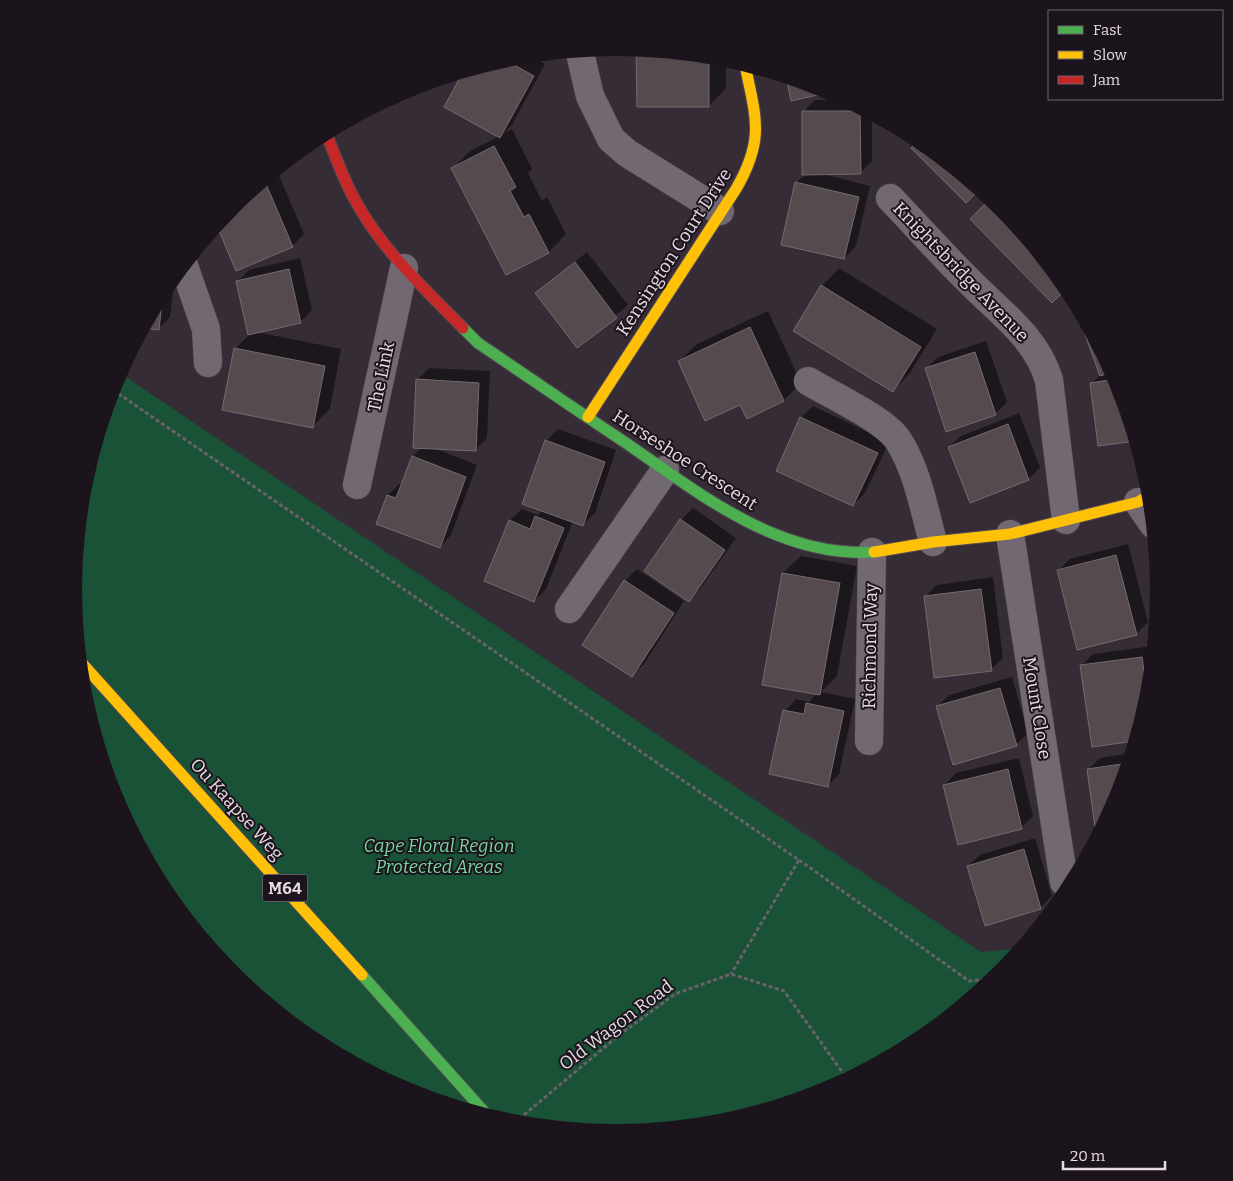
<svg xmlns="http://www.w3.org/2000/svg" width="1233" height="1181" viewBox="0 0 1233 1181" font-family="Bitter,serif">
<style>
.green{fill:#195236}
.shadow{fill:#0007}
.building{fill:#554a4e;stroke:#756b6f}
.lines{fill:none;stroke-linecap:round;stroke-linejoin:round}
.street-casing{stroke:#514951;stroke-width:29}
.fast-casing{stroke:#514951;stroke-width:13}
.slow-casing{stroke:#514951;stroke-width:13}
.jam-casing{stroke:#514951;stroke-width:13}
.path{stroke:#6a626a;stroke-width:3;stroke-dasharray:4 2.5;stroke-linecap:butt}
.street{stroke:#716871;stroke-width:28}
.fast{stroke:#4caf50;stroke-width:11}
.slow{stroke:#ffc107;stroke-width:11}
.jam{stroke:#c62828;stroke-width:11}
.labels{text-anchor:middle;stroke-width:4;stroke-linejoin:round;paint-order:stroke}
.shield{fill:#1c141c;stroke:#aa9fa9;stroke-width:1}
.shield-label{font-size:16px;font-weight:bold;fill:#e7dbe6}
.street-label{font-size:18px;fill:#e7dbe6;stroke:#1c141c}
.park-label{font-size:18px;font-style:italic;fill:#78d69f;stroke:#1c141c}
</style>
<rect width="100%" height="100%" fill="#362c36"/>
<path class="green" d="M120,373l861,579 41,-4 -22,27 -82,67 -94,50 -102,31 -105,10 -107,-10 -102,-31 -93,-50 -83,-68 -67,-82 -50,-94 -31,-102 -10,-106 10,-106 31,-102z"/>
<g class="shadow">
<path d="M638,50l88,9v29l-17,18z"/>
<path d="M531,56l14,8 -33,61 -8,8 8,-4 20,40 -4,4 14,28 5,-4 19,37 -17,18 -42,21 -54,-105 17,-17 29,-15 -34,-64 46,-14z"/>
<path d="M815,100h29l28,14v47l-12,12 -37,1 47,12 -14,60 -12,12 -48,-75 8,-7 -1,-64z"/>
<path d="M278,173l26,61 -12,12 -56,23 -19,-44 16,-19 35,-29z"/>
<path d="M587,252l41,53 -50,41 -41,-53z"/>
<path d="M300,258l12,52 -12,12 -44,10 85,17 -11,60 -17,17 -78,-77 14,-14 -12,-53 12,-12z"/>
<path d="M839,268l98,61 -27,44 -17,18 -71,-105z"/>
<path d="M175,277l-5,40 -11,11 -14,-1 20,-38z"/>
<path d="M768,311l33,72 -17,17 -43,3 -62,-42 18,-17z"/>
<path d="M1081,313l37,70 17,57 -44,-56 10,-10z"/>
<path d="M986,341l21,61 -12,12 -69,-45 12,-12z"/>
<path d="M429,368l61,3 -3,67 -12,12 -41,-2 43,17 -26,70 -11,12 -52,-52 11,-11 3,1 11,-29 9,-9 -5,-67z"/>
<path d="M813,406l76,36 -24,51 -12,12 -52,-87z"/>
<path d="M1019,413l21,54 -11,12 -59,23 -21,-55 12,-11z"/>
<path d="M558,429l58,21 -21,63 -12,11 -10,-3 -27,68 -12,12 -48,-21 24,-60 12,-11 16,6 5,-5 3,-69z"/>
<path d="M693,508l43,30 -36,51 -11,11 -8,-80z"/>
<path d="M1128,544l20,78 -11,11 -78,-63 11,-11z"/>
<path d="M801,556l56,10 -20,110 -16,16 34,7 -16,75 -12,12 -42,-75 11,-12 13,3 8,-9 -54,-9 20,-111z"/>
<path d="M637,569l47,32 -40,63 -12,11 -7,-94z"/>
<path d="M993,577l10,81 -12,11 -65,-73 11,-11z"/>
<path d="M1153,646l-4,51 -13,43 -43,6 -12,-80 12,-12z"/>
<path d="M1012,677l16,56 -12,12 -79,-38 12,-12z"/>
<path d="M1132,753l-14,46 -14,26 -8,1 -7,-57 11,-11z"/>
<path d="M1019,758l14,58 -12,12 -76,-43 11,-12z"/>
<path d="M1035,838l17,58 -12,12 -72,-42 12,-11z"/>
</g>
<g class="building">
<path d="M636,49l60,6v5h13v47h-72z"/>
<path d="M521,57l-5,9 18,10 -34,62 -56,-31 19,-35z"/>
<path d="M786,77l39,12 6,3 -40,9z"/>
<path d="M802,111h58l1,63 -59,1z"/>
<path d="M919,140l61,49 -14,14 -55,-55z"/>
<path d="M494,146l22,41 -6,4 14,26 5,-3 20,39 -43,22 -55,-107z"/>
<path d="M795,182l64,15 -15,62 -63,-14z"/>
<path d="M266,184l27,63 -57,24 -19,-45 16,-20 20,-16z"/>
<path d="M991,198l10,9 66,81 -15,15 -82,-84z"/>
<path d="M575,262l42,56 -40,30 -42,-55z"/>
<path d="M289,269l12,54 -53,12 -12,-54z"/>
<path d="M821,285l100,62 -28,45 -100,-61z"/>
<path d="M163,292l-4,38 -15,-2z"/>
<path d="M1081,313l31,59 -12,4 -22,-61z"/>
<path d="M750,327l34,74 -37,18 -7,-14 -35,16 -27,-60z"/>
<path d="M234,348l91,18 -12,62 -91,-18z"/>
<path d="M975,352l21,63 -50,17 -21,-64z"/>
<path d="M416,379l63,4 -3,68 -63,-3z"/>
<path d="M1116,379l20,62 -38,5 -8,-63z"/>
<path d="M800,417l78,36 -25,53 -77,-35z"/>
<path d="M1008,424l21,56 -59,23 -22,-56z"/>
<path d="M545,440l60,22 -22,64 -61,-22z"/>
<path d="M412,456l54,21 -26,71 -64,-24 11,-29 9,3z"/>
<path d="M535,516l29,12 -30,74 -50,-21 25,-61 21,9z"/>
<path d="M680,519l45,31 -36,52 -45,-31z"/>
<path d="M1116,555l21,80 -60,15 -20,-80z"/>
<path d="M782,573l58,10 -20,112 -58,-10z"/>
<path d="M624,580l50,33 -42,64 -50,-32z"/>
<path d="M981,589l11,82 -58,7 -10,-82z"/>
<path d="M1142,657l6,43 -13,41 -43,6 -12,-82z"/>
<path d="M1000,688l17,58 -64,19 -17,-59z"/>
<path d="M806,703l38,8 -16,76 -59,-13 14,-64 21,4z"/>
<path d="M1129,763l-11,36 -15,27 -8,1 -8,-58z"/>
<path d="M1008,769l14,60 -64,16 -15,-60z"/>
<path d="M1024,849l17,60 -56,17 -18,-60z"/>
</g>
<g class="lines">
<defs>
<g id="street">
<path d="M580,53l10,43 21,43 16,14 93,58"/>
<path d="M890,198c28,29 55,60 84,88 30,30 62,52 75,94l17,140"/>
<path d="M184,266l22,63 2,34"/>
<path d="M808,381c23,14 76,38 90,59 19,29 26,69 35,102"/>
<path d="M357,485l47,-217"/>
<path d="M1138,502l15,22"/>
<path d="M1010,534l54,348"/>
<path d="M569,609l96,-139"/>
<path d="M869,741l3,-189"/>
</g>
<g id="fast">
<path d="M463,328l15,15c49,33 98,67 148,100 74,51 153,115 248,109"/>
<path d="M362,975l126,141"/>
</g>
<g id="slow">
<path d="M588,417l148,-228c29,-50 20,-71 9,-124"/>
<path d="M874,552l59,-10 77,-8 128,-32 12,-7"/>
<path d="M80,661l282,314"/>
</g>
<path id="jam" d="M326,133c9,22 17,46 29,67 26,49 69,88 108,128"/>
</defs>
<use href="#street" class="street-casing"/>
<use href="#fast" class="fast-casing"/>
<use href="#slow" class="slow-casing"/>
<use href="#jam" class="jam-casing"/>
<g class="path">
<path d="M113,390l686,470 -68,114"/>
<path d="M799,860l170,121 27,-3"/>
<path d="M519,1119l99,-83 57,-42 56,-20 53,17 64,89"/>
</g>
<use href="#street" class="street"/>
<use href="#fast" class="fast"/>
<use href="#slow" class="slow"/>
<use href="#jam" class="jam"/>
</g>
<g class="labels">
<rect class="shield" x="262.5" y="874.5" width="45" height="27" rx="4"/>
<g class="shield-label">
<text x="285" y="894">M64</text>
</g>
<g class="street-label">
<text transform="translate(674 252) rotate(-57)" y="6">Kensington Court Drive</text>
<text transform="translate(961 272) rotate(46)" y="6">Knightsbridge Avenue</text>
<text transform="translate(381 377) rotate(-78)" y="6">The Link</text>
<text transform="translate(685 460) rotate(33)" y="6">Horseshoe Crescent</text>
<text transform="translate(870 646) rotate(-89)" y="6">Richmond Way</text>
<text transform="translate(1037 708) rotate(81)" y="6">Mount Close</text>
<text transform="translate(237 809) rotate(48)" y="6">Ou Kaapse Weg</text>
<text transform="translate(616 1025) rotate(-37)" y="6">Old Wagon Road</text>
</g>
<g class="park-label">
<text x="439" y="852">Cape Floral Region<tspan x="439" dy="21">Protected Areas</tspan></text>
</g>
</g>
<path d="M0 0H1233V1181H0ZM82 590a534 534 0 1 1 1068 0a534 534 0 1 1-1068 0Z" fill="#1c141c" fill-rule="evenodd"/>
<rect x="1048" y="10" width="175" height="90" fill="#1c141c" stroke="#6d646d"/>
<rect x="1058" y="26" width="25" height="8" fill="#4caf50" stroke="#6d646d"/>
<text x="1093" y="35" font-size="15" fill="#e7dbe6">Fast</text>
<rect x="1058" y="51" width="25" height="8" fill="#ffc107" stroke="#6d646d"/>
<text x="1093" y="60" font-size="15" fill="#e7dbe6">Slow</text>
<rect x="1058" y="76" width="25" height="8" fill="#c62828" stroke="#6d646d"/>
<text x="1093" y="85" font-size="15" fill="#e7dbe6">Jam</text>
<path d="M1063 1161v8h102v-8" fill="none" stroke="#e7dbe6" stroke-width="2.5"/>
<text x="1070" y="1161" font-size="15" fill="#e7dbe6" stroke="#1c141c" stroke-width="4" paint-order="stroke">20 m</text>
</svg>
